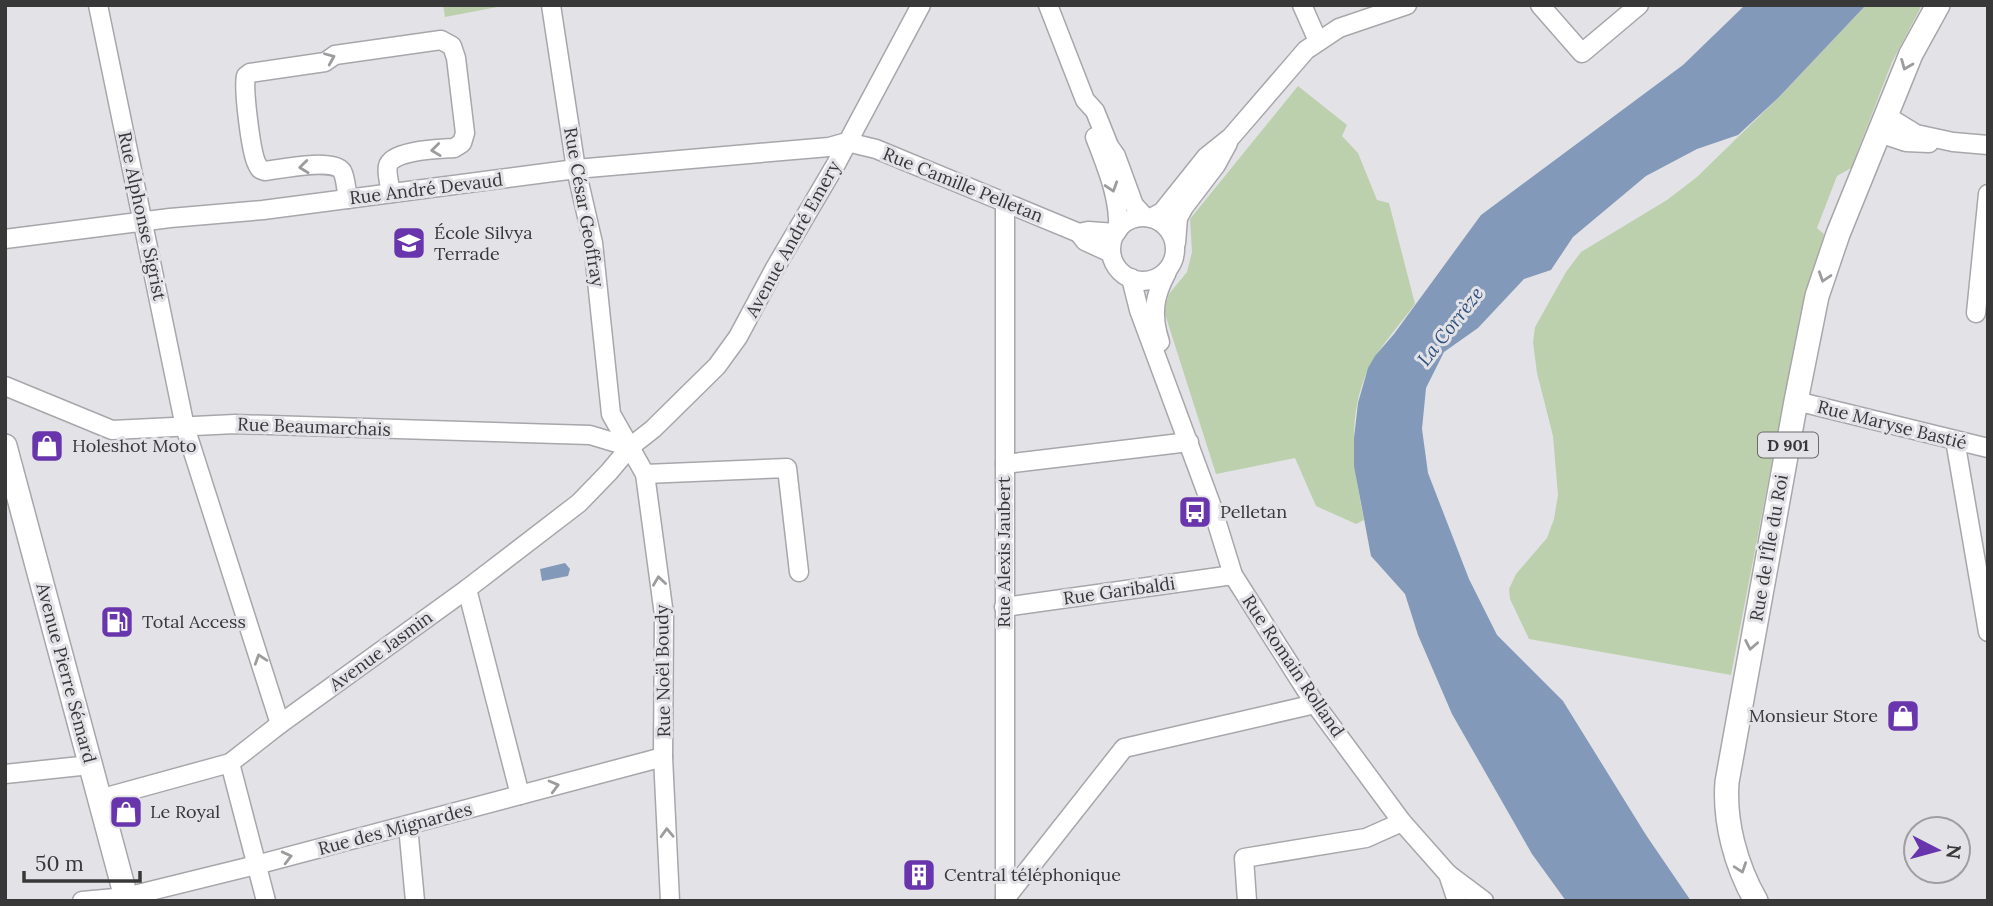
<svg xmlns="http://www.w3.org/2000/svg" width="1993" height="906" viewBox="0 0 1993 906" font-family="Lora,serif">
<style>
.green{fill:#bcd0ad}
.water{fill:#8299b9}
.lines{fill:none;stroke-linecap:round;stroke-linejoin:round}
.minor-casing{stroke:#a7a7ab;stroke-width:21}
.major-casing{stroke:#a7a7ab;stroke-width:26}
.minor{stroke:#fff;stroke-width:18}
.major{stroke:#fff;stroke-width:23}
.oneway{stroke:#9c9c9c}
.labels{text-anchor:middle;stroke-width:6;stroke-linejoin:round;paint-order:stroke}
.shield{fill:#e3e3e7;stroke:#6b6b6d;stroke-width:2}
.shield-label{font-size:16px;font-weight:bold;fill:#383839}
.street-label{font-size:18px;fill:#383839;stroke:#e3e3e7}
.poi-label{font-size:18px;fill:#383839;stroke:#e3e3e7;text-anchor:start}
.water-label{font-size:19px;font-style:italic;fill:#30507d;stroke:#e3e3e7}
</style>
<rect width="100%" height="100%" fill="#e3e3e7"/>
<g class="green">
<path d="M443,5h65l-63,12z"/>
<path d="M1866,5h56l-30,57 -41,106 -14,8 -20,52 7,6 -23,77 -70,364 -202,-36 -19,-40 -1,-10 7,-15 31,-36 7,-19 4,-24 -5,-59 -16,-63 -4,-31 2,-15 31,-55 15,-20 86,-52 30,-23 81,-79z"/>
<path d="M1298,86l49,39 -5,11 16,17 19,47 12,3 26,101c-14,19 -38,46 -47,66 -22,47 -14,101 -4,150l-8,4 -40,-18 -21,-48 -79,16 -52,-163 5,-17 18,-22 5,-20 -2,-33z"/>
</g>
<g class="water">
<path d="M1745,5h121l-88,93 -40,37 -41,14 -51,27 -73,61 -22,33 -27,9 -46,49 -34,24 -18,36 -4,41 6,44 41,106 28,56 66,66 83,134 45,66h-125l-34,-47 -80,-140 -34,-79 -13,-41 -34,-38 -17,-90v-28l4,-35 10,-35 7,-12 19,-22 87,-119 202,-150z"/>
<path d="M565,563l5,6 -2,7 -26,5 -2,-12z"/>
</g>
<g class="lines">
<defs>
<g id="minor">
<path d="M98,5l87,422 95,297"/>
<path d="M551,5l25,164 17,74 18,171 34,60 19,141 -1,142 7,144"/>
<path d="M1048,5l37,95 10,11 14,35 7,10 18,49 11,12"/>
<path d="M1302,5l16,36"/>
<path d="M1540,5l42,48 57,-48"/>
<path d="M1885,115l31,19 37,8 35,3"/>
<path d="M1879,133l27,9 23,1"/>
<path d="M1095,137c11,29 25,61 23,93"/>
<path d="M348,199c-2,-9 -2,-21 -6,-28 -9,-13 -62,-2 -77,0 -6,-2 -5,-1 -8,-7 -6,-11 -14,-75 -11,-88l4,-3 75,-11 10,-7 106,-15 11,6 4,12 9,75 -3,10 -8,5c-13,1 -63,2 -66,18 -2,7 2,19 3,27"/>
<path d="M1005,203v698"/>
<circle cx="1143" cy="249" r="32"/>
<path d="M1151,218l11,-6 44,-55 25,-20 75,-87 33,-22 68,-23"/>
<path d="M1079,233l6,8 26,12"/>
<path d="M5,239l165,-21 93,-8 313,-41 253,-22 18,-5 29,7 203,84 9,-2 28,2"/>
<path d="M1176,243l2,-25 6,-11 32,-42 12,-22"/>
<path d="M1131,278l8,32 73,197 21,68 82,129 87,118 46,52 9,27"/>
<path d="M1976,313l12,-119"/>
<path d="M1160,342c-9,-27 -6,-46 7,-70"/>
<path d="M5,386l107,44 123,-6 355,11 40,12"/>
<path d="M1796,401l192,47"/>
<path d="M1955,440l33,192"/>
<path d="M1005,464l184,-22"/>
<path d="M645,474l142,-6 12,104"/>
<path d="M467,589l53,206"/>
<path d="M1004,607l229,-32"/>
<path d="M230,763l36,138"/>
<path d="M5,774l85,-9"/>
<path d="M99,799l131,-36 50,-39 187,-135 112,-86 30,-31 21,-25 23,-18 64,-63 21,-29 37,-69 61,-104 85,-159"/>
<path d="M408,826l7,75"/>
<path d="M1448,874l36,27"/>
<path d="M1005,899l119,-151 191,-44"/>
<path d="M82,901l44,-4 130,-32 407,-108"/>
<path d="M1247,901l-3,-43 122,-20 36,-16"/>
</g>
<g id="major">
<path d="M5,446l122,455"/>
<path d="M1756,901c-20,-35 -32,-79 -29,-119l69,-381 21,-105 21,-62 73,-180 27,-49"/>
</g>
</defs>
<use href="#minor" class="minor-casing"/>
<use href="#major" class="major-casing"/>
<use href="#minor" class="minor"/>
<use href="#major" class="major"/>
</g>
<defs><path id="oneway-chevron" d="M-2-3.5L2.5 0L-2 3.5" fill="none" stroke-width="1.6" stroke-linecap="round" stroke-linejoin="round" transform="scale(1.75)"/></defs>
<g class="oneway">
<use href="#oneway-chevron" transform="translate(330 58) rotate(-23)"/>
<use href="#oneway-chevron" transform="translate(1906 65) rotate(112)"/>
<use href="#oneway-chevron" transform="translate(436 150) rotate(173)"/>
<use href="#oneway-chevron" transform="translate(304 167) rotate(174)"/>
<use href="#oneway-chevron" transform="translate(1112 187) rotate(72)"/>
<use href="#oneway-chevron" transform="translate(1824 277) rotate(108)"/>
<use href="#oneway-chevron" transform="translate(659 581) rotate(-98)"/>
<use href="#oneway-chevron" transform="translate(1751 645) rotate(101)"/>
<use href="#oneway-chevron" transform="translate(260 659) rotate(-108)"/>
<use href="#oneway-chevron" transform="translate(554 786) rotate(-15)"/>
<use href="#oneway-chevron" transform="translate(667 833) rotate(-92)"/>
<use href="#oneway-chevron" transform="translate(287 857) rotate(-14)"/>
<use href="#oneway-chevron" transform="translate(1741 868) rotate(71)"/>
</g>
<defs>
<symbol id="school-square" viewBox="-11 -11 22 22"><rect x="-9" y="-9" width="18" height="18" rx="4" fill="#6835ac" stroke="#e3e3e7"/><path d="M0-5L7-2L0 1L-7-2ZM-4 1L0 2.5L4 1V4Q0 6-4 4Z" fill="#fff"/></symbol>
<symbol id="shop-square" viewBox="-11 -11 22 22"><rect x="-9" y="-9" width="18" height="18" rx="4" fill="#6835ac" stroke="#e3e3e7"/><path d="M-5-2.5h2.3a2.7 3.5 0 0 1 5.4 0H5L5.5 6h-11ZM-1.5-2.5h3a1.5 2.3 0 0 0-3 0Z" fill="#fff"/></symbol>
<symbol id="bus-square" viewBox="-11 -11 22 22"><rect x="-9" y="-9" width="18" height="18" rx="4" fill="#6835ac" stroke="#e3e3e7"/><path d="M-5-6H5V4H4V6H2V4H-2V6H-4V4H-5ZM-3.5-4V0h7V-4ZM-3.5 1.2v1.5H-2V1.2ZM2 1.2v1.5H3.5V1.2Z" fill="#fff"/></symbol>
<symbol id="fuel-square" viewBox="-11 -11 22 22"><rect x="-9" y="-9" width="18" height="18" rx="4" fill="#6835ac" stroke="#e3e3e7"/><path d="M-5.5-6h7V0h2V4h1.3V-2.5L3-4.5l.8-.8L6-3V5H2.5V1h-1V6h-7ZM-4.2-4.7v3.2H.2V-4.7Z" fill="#fff"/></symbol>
<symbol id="building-square" viewBox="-11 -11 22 22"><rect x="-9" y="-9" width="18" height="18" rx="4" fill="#6835ac" stroke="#e3e3e7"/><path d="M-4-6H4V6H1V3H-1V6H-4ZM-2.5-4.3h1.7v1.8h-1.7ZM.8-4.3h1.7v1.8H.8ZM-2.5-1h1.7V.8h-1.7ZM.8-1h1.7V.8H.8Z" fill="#fff"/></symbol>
</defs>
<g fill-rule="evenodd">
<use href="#school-square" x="390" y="224" width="38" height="38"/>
<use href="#shop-square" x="28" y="427" width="38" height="38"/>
<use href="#bus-square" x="1176" y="493" width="38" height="38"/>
<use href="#fuel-square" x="98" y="603" width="38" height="38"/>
<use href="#shop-square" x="1884" y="697" width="38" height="38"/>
<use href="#shop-square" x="107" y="793" width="38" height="38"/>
<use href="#building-square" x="900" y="856" width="38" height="38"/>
</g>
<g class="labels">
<rect class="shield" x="1758" y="432.5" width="60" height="25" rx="5"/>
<g class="shield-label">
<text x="1788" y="451">D 901</text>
</g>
<g class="street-label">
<text transform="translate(963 185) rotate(22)" y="6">Rue Camille Pelletan</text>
<text transform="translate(426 189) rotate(-7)" y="6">Rue André Devaud</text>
<text transform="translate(584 207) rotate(80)" y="6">Rue César Geoffray</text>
<text transform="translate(142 216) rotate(78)" y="6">Rue Alphonse Sigrist</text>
<text transform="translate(793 239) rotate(-61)" y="6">Avenue André Emery</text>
<text transform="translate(1892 425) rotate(14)" y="6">Rue Maryse Bastié</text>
<text transform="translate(314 427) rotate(2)" y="6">Rue Beaumarchais</text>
<text transform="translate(1769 548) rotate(-80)" y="6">Rue de l'Île du Roi</text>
<text transform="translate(1004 552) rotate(-90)" y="6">Rue Alexis Jaubert</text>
<text transform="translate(1119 591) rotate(-8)" y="6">Rue Garibaldi</text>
<text transform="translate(381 651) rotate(-36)" y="6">Avenue Jasmin</text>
<text transform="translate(1293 666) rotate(56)" y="6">Rue Romain Rolland</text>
<text transform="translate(663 671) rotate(-91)" y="6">Rue Noël Boudy</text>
<text transform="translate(66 673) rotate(75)" y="6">Avenue Pierre Sémard</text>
<text transform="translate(395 829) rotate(-15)" y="6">Rue des Mignardes</text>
</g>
<g class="poi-label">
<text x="434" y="239">École Silvya<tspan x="434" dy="21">Terrade</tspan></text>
<text x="72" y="452">Holeshot Moto</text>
<text x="1220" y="518">Pelletan</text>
<text x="142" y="628">Total Access</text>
<text x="1878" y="722" text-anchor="end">Monsieur Store</text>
<text x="150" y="818">Le Royal</text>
<text x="944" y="881">Central téléphonique</text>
</g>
<g class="water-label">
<text transform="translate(1450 326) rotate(-52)" y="7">La Corrèze</text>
</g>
</g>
<rect width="1993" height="906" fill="none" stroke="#383839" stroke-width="14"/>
<g transform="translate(1937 850) rotate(96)"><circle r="33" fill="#e3e3e7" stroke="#9f9fa1" stroke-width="2"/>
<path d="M0-5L12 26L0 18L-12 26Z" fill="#6835ac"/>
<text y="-10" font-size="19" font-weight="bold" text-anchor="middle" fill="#383839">N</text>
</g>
<path d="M24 871v10h116v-10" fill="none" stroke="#383839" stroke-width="3.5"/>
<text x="35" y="871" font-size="21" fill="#383839" stroke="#e3e3e7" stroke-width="5" paint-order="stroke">50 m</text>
</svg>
